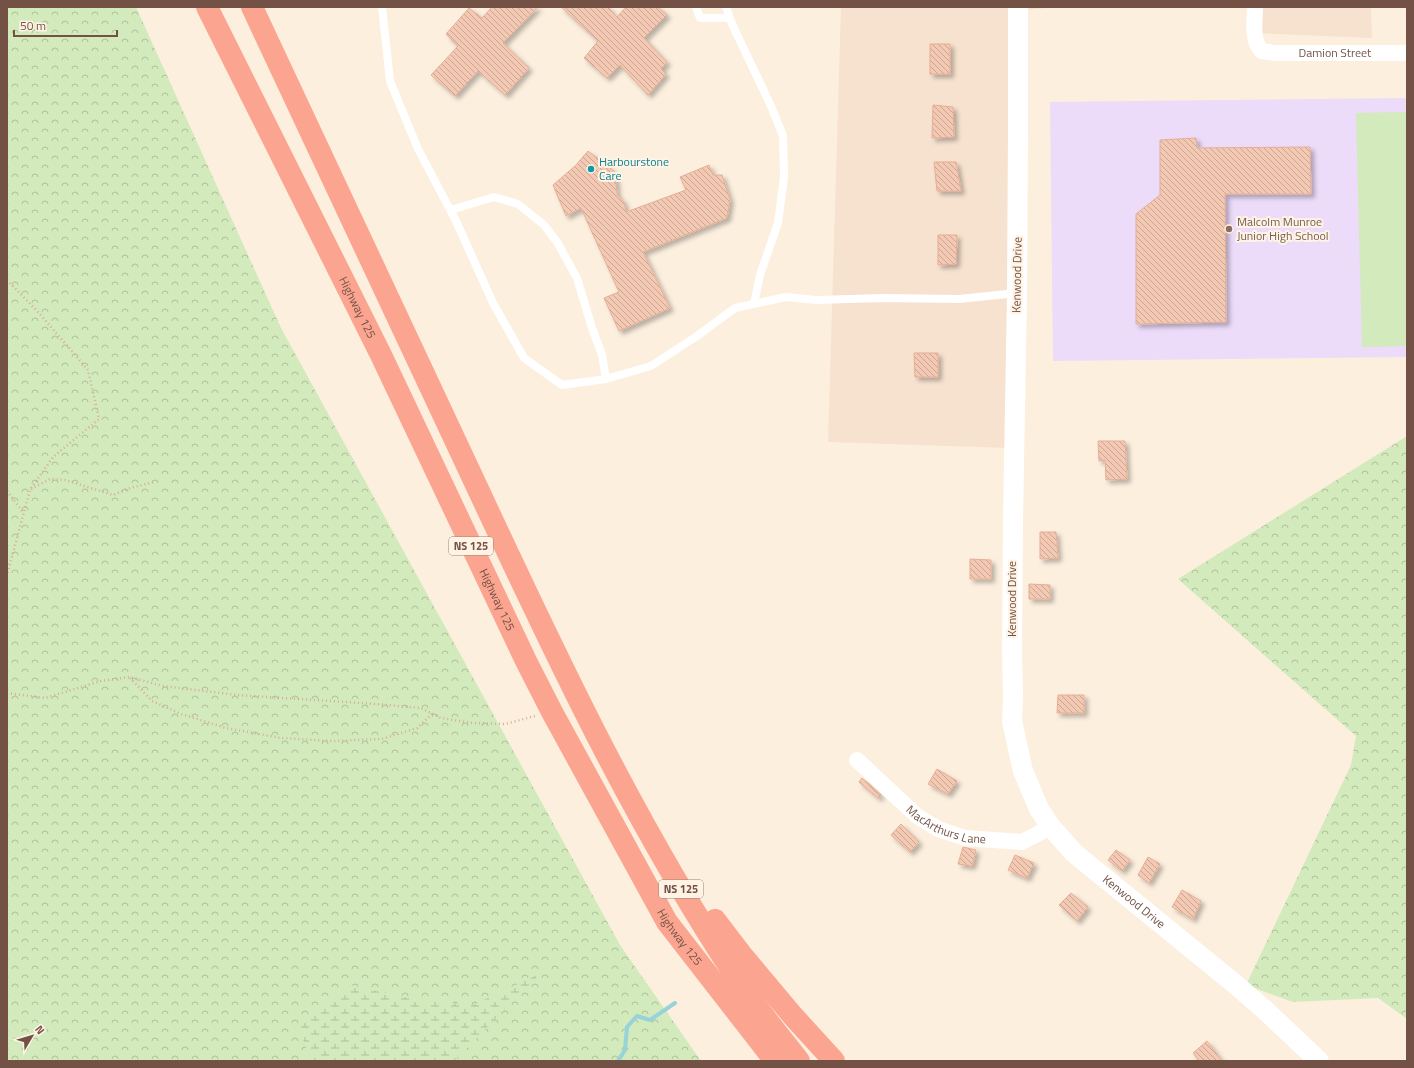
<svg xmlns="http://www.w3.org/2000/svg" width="1414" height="1068" viewBox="0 0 1414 1068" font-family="'Titillium Web',sans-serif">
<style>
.residential{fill:#f7e2cf}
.education{fill:#ecdbf9}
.forest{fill:url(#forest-crowns)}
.wetland{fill:url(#wetland-marsh)}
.pitch{fill:#d2eabc}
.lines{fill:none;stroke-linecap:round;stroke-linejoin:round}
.stream{stroke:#98d3d9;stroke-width:4}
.building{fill:url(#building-back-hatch);stroke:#e7ae94;filter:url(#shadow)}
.path{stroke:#d8ac98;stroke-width:2.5;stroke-dasharray:1 3;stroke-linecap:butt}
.service{stroke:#fff;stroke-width:8}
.minor{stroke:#fff;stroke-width:16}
.tertiary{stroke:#fff;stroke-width:20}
.motorway{stroke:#fba591;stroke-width:22}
.culture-dot{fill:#0f9aa8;stroke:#fff3e5;stroke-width:1.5}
.education-dot{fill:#8d6e63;stroke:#fff3e5;stroke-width:1.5}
.labels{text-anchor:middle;stroke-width:4;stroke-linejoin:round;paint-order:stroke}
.shield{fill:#fff3e5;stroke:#9d8275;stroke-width:1}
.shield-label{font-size:11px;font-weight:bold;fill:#735245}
.street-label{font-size:12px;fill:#735245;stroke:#fff3e5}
.culture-label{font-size:12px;fill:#0d838f;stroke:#fff3e5;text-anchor:start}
.education-label{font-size:12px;fill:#785e54;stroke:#fff3e5;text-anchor:start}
</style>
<defs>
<pattern id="forest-crowns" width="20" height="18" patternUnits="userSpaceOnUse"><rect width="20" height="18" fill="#d2eabc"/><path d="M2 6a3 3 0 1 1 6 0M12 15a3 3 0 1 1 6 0" fill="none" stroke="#afc09b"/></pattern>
<pattern id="wetland-marsh" width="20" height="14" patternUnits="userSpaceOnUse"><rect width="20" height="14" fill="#d2eabc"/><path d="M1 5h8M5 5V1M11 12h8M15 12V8" fill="none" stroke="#afc09b"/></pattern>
<pattern id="building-back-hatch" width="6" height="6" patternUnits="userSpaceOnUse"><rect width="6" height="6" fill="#f3c9b4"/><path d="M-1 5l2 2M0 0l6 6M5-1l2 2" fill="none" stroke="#c9a694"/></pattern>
<filter id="shadow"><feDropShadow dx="3.5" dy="3.5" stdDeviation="2" flood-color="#0004"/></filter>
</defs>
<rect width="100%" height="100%" fill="#fdefde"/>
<g class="residential">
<path d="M841,7h219l-50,4 -2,437 -180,-6z"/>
<path d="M1254,7h117l1,31 -117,-5z"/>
</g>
<path class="education" d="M1407,98v259l-354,4 -3,-259z"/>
<g class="forest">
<path d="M7,7h129l145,321 339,617 81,116h-694z"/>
<path d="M1407,436v583l-29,-21 -85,4 -47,-17 105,-220 5,-29 -178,-157z"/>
</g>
<path class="wetland" d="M541,973l-87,88h-142l-15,-35 53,-41 63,14 60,6z"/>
<path class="pitch" d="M1407,112v234l-45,1 -6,-234z"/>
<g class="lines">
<path class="stream" d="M618,1061l7,-11 2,-23 10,-11 13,4 25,-17"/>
</g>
<g class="building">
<path d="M492,7h46l-35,36 26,25 -24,27 -27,-24 -23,25 -24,-21 27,-29 -12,-12 23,-26 13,10z"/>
<path d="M561,7h47l9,10 9,-10h32l9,8 -23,23 23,24 -6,7 5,5 -18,21 -28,-30 -13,13 -23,-20 14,-17z"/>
<rect x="930" y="44" width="20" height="30"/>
<path d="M933,105l20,2 1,30 -22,1z"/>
<path d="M1196,138l1,10 113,-1 1,47h-86l1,128 -90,2v-110l24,-19v-55z"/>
<path d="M588,151l27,21 2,22 7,8 2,10 60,-22 -6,-13 29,-12 4,10h9l8,25 -3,18 -84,34 27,56 -51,23 -15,-33 15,-6 -38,-84 -15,8 -13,-31 22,-19z"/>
<path d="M934,162h22l5,29h-24z"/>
<path d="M938,235h19l-1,29 -18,1z"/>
<path d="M914,353h24v24h-23z"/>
<path d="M1098,441h27l2,38 -21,1 -1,-20 -6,1z"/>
<path d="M1040,532h16l2,26 -18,1z"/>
<path d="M970,559l21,1v19h-21z"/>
<path d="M1029,584l21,1v14h-21z"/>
<path d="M1058,695h26v18h-27z"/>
<path d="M937,769l20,12 -9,13 -20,-10z"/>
<path d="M862,778l19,17 -3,3 -19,-16z"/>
<path d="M901,824l18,18 -9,10 -19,-17z"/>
<path d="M963,847l13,3 -4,16 -14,-2z"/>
<path d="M1116,850l14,10 -8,11 -14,-11z"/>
<path d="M1015,855l19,8 -7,15 -19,-8z"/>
<path d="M1148,857l12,7 -11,19 -11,-8z"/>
<path d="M1182,890l19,11 -8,18 -21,-12z"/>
<path d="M1071,893l17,14 -11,14 -18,-16z"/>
<path d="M1207,1041l15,20h-23l-6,-8z"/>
</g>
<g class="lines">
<g class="path">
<path d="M7,280l32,33 49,57 11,49 -46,38 -23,33 -23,85"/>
<path d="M31,489l19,-10 15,1 48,15 17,-7 24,-6"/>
<path d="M7,491l16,21"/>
<path d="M130,678l22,23 29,13 45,14 55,10 52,3 49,-2 35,-11 15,-14"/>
<path d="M7,693l38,5 56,-17 28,-4 34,9 74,9 139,9 45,4 20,10 31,5 33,1 30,-8"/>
</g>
<g class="service">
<path d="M382,7l8,74 28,68 38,72 37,82 31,55 38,27 44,-6 45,-13 46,-30 38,-28 51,-11 30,3 67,-2 76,1 58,-6"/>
<path d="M696,7l4,11h29"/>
<path d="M726,7l6,17 39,82 12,30 1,41 -6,46 -18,52 -6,29"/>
<path d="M451,210l43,-13 24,7 26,21 13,17 20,36 15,50 10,27 4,24"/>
</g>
<g class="minor">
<path id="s1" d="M1255,7c0,14 -4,34 7,44l12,2h133"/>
<path id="s2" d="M857,760l60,56 21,13 27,9 57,4 29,-15"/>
</g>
<path class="tertiary" id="s3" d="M1018,7v123l-1,163 -4,228 -1,132 1,43 -1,25 11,50 16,38 12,18 23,26 161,131 31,27 53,50"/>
<g class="motorway">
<path id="s4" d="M207,7l174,348 145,306 26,51 115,210 108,139"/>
<path d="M252,7c73,155 146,310 218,465 81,174 162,348 268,508 18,28 40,54 61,81"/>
<path d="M715,920l26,34 52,62 41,45"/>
</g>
</g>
<circle class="culture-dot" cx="591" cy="169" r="4"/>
<circle class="education-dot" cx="1229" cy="229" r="4"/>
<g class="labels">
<g class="shield">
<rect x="449" y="537" width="44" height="18" rx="3"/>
<rect x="659" y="880" width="44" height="18" rx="3"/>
</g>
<g class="shield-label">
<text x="471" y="550">NS 125</text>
<text x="681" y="893">NS 125</text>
</g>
<g class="street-label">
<text dy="4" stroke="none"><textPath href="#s1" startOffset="119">Damion Street</textPath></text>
<text transform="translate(1017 275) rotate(-89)" y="4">Kenwood Drive</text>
<text dy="4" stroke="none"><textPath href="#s4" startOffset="336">Highway 125</textPath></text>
<text transform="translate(1012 599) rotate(-90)" y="4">Kenwood Drive</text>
<text dy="4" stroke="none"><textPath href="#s4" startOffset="660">Highway 125</textPath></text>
<text dy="4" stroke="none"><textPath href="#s2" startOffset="113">MacArthurs Lane</textPath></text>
<text dy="4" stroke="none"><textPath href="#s3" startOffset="940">Kenwood Drive</textPath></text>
<text dy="4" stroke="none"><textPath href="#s4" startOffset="1044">Highway 125</textPath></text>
</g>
<g class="culture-label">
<text x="599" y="166">Harbourstone<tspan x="599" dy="14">Care</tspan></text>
</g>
<g class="education-label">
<text x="1237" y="226">Malcolm Munroe<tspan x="1237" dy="14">Junior High School</tspan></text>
</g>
</g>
<rect width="1414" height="1068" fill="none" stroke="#735245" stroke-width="16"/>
<g transform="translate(32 1036) rotate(52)" stroke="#fff3e5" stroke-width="3" paint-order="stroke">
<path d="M0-3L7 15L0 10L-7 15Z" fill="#735245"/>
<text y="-6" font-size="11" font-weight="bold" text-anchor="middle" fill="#735245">N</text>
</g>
<path d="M14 30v6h103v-6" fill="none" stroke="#735245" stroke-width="2"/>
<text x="20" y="30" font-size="12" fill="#735245" stroke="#fff3e5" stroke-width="3" paint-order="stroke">50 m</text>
</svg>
